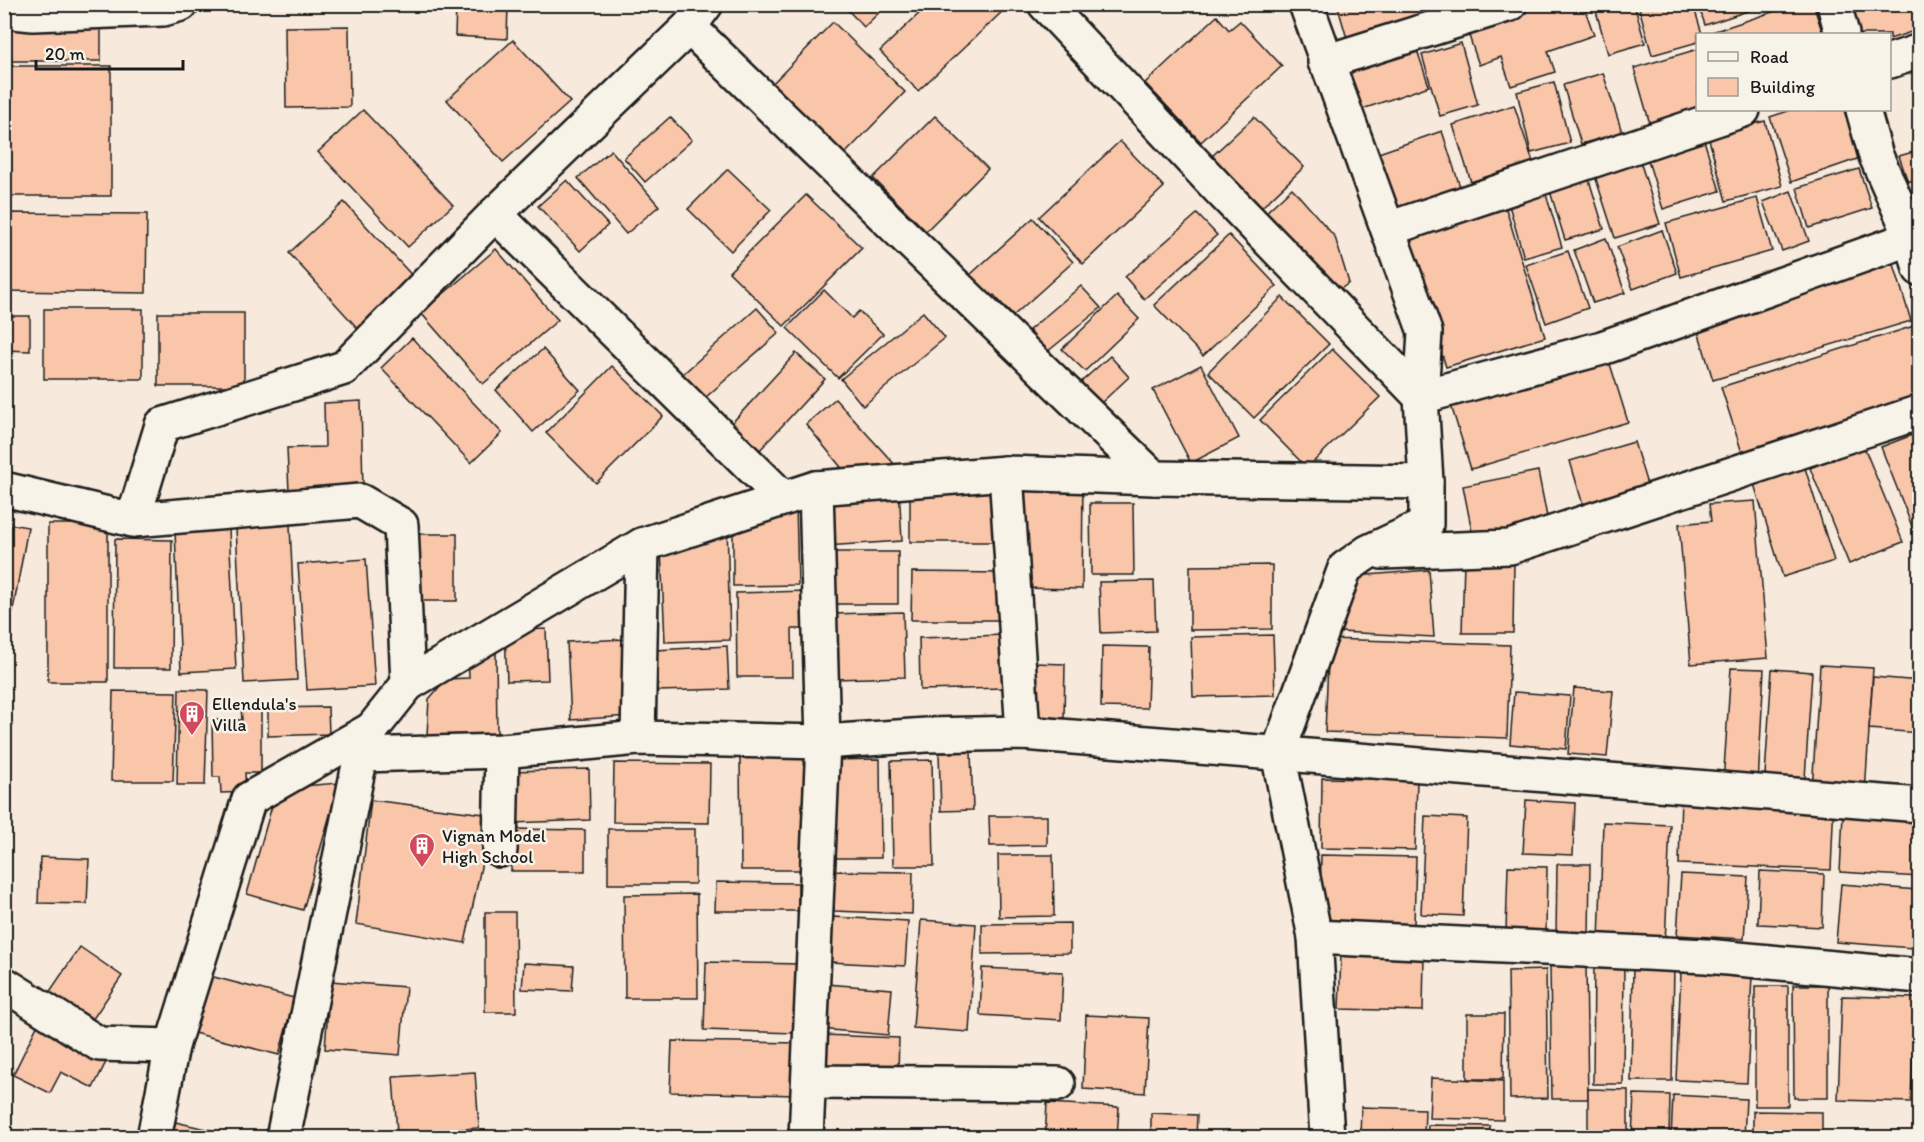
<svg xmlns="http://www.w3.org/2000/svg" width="1924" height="1142" viewBox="0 0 1924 1142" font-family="Itim,sans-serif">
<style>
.building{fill:#f9c6aa;stroke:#1c1c1c;stroke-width:1.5}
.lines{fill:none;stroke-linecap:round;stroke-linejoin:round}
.minor-casing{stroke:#1c1c1c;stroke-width:38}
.minor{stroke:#f7f3e8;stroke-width:33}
.labels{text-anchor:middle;stroke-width:5;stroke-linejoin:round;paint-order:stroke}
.poi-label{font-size:18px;fill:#1c1c1c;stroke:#f7f3e8;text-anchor:start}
</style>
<rect width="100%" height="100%" fill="#f7eadc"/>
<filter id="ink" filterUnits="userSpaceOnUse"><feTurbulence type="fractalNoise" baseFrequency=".0167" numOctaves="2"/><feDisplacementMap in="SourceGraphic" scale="12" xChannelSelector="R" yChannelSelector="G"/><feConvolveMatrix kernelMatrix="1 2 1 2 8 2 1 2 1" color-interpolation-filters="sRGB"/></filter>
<g filter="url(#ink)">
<g class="building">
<path d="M456,4h52l-1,35 -52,-3z"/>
<path d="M842,4h46l-24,23z"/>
<path d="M929,4h69l6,6 -86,81 -38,-40z"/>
<path d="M1337,4h88l3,13 -80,25z"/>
<path d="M1545,4h38l11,31 -46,16 7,21 -44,14 -10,-29 -22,8 -12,-35z"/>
<path d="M1594,4h40l11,39 -37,11z"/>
<path d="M1638,4h55l9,30h-4v8l-46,13z"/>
<path d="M1698,4h71l-64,21z"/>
<path d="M1797,4h16l10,30h-117z"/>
<path d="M1849,4h71v25l-30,10v-5h-32z"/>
<path d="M1217,16l12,14 11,-9 42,45 -81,76 -56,-59z"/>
<path d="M7,22h94v39h-93z"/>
<path d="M833,22l72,70 -65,67 -73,-70z"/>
<path d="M349,26l1,81 -64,1 -1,-81z"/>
<path d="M513,40l57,62 -67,60 -56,-62z"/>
<path d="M1461,43l17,62 -38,11 -18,-61z"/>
<path d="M1416,47l13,39 -75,26 -13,-39z"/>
<path d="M1698,49v61l-48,14 -16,-56z"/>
<rect x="4" y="66" width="107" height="130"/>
<path d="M1603,73l19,59 -41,12 -18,-59z"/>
<path d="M1554,82l16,61 -39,10 -14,-61z"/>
<path d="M1514,105l19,57 -62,20 -18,-57z"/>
<path d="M363,110l90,95 -45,42 -90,-95z"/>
<path d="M1791,110h53l16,48 -69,24 -21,-65z"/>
<path d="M935,116l53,53 -62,62 -53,-53z"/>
<path d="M670,117l22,23 -47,42 -21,-24z"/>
<path d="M1254,117l50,50 -43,41 -50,-51z"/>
<path d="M1765,121l17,65 -56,15 -18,-65z"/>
<path d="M1442,131l20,62 -72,24 -20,-61z"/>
<path d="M1702,134l18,57 -57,18 -18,-58z"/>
<path d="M1120,141l44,46 -81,77 -44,-47z"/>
<path d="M611,150l48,56 -33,28 -48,-56z"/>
<path d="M1920,150v28l-12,4 -9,-26z"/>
<path d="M1639,158l21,66 -45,14 -21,-65z"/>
<path d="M1585,167l19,62 -39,11 -19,-62z"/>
<path d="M728,169l43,41 -40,41 -43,-42z"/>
<path d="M1859,169l13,39 -63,20 -12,-40z"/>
<path d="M567,180l41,45 -28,26 -42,-45z"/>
<path d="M1542,181l20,66 -38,11 -19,-67z"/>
<path d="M1920,187v27h-1l-9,-23z"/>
<path d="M1292,188l43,49 14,46 -13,9 -73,-77z"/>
<path d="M1791,191l18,50 -27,10 -19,-49z"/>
<path d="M806,195l56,53 -78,78 -55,-54z"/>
<path d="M1757,198l15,53 -91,26 -15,-54z"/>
<path d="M1503,199l42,138 -99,30 -43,-138z"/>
<path d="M344,202l74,80 -56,51 -73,-80z"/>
<path d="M4,213l143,1 -1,79 -142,-2z"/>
<path d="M1197,214l20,21 -73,64 -19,-22z"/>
<path d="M1033,218l40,44 -60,54 -19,-21 -13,11 -20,-23z"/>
<path d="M1662,230l15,43 -44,16 -16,-42z"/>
<path d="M1229,235l48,51 -74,70 -49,-51z"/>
<path d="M1606,238l19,55 -32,10 -19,-53z"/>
<path d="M496,249l62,71 -75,64 -62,-71z"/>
<path d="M1568,251l20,57 -42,15 -20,-58z"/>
<path d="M1893,261l18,60 -198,59 -18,-59z"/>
<path d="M1081,286l20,22 -54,44 -18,-22z"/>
<path d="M824,290l28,28 7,-7 24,23 -45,44 -51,-50z"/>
<path d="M1117,296l22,23 -54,52 -23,-22z"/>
<path d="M1282,297l47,47 -75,74 -46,-46z"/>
<path d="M757,308l22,25 -81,71 -22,-24z"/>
<rect x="44" y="309" width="99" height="70"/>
<path d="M923,312l22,26 -82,68 -22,-27z"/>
<rect x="158" y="313" width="86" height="73"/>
<path d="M4,316h26v35l-26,-1z"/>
<path d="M1914,326l6,18v63l-175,55 -24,-75z"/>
<path d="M412,338l90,95 -31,30 -90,-95z"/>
<path d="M543,349l37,41 -47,42 -37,-42z"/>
<path d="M1332,349l48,48 -73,71 -47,-48z"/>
<path d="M1606,351l22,71 -157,47 -22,-70z"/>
<path d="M796,353l29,26 -66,72 -29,-26z"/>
<path d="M1110,356l19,21 -28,26 -20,-21z"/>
<path d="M1201,365l38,73 -48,25 -38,-73z"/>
<path d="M612,366l51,50 -67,67 -50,-50z"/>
<path d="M835,399l62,68 -44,15 -47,-58z"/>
<path d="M361,401l2,89 -74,2 -2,-44 38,-1 -1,-44z"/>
<path d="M1920,432v115l-39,-100z"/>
<path d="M1634,442l15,49 -64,21 -15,-51z"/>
<path d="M1864,447l39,95 -54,22 -39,-96z"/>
<path d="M1805,468l29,93 -51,16 -29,-93z"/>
<path d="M1538,471l11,56 -75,15 -11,-56z"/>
<path d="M1017,479h66l-1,110 -67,-1z"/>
<rect x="910" y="485" width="85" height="57"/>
<path d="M899,487l3,54 -77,5 -3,-54z"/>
<path d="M1755,501l13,157 -77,6 -12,-140 32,-3 -2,-17z"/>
<path d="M796,503l2,82 -65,1v-70z"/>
<path d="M1090,503h43l1,72h-43z"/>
<path d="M727,522l3,118 -65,2 -4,-94z"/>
<path d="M4,523l24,4 -19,105 -5,-1z"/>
<rect x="48" y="524" width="60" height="158"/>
<path d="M290,525l7,155 -53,3 -8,-155z"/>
<path d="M229,529l7,140 -55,3 -6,-141z"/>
<rect x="407" y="534" width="50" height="67"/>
<path d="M115,539l57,1 -1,128h-57z"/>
<path d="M829,552h69v52h-70z"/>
<path d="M366,559l9,127 -68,4 -9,-126z"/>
<path d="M1464,560h50l-1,73h-51z"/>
<path d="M1272,565v64l-82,1v-64z"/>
<path d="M1429,570l5,67 -94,-5 3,-55z"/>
<path d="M912,572l93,1v47h-94z"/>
<path d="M1154,581l2,50 -55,2 -2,-51z"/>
<path d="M806,591v38h-14l1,48h-56l-1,-84z"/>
<path d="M903,612l2,65 -71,2 -2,-65z"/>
<path d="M546,629l2,51 -41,1 -2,-50z"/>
<path d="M1004,635l1,53 -85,2 -1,-52z"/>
<path d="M1273,635l2,60 -82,2 -2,-60z"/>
<path d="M626,639l4,77 -59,4 -4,-78z"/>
<path d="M1329,639l181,6 -3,93 -182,-6z"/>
<path d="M727,646l2,43 -71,2 -2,-41z"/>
<path d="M1102,646l47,1 -2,61 -46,-1z"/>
<path d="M496,651l1,83 -70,1 2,-36 17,-20 23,-1 -1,-26z"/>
<path d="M1034,663l31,1 -1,55h-31z"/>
<path d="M1820,665l53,3 -8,125 -53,-3z"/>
<path d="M1731,668l33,1 -6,116 -35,-2z"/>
<path d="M1772,669l40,3 -7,106 -40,-3z"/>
<path d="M1873,677l47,4v52l-51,-4z"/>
<path d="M1574,688l39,3 -6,66 -39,-3z"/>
<path d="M179,689l29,1 -3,95h-28z"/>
<path d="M113,691l63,1 -3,89h-62z"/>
<path d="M1514,692l56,4 -4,53 -56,-5z"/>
<path d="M261,705v68h-16l1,19 -25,1 -1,-16h-7l-1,-57h30l-1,-14z"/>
<path d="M328,707l1,27 -61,2v-28z"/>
<path d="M971,752l2,58 -32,1 -2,-58z"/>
<path d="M740,757h65l1,113h-65z"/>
<path d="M880,759l1,99h-47l-2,-98z"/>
<path d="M932,760l2,106h-41l-2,-105z"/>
<path d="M614,763l96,1 -1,59 -96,-1z"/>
<path d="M589,769l1,51 -78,3 -2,-52z"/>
<path d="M1322,778l95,2 -2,70 -94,-2z"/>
<path d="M339,783l-36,127 -56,-16 30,-106z"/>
<path d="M1681,795l153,5 -3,70 -152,-6z"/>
<path d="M371,800l121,15 -27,128 -109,-19z"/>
<path d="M1526,800l49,3 -2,52 -50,-2z"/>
<path d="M1843,815l77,5v57l-80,-5z"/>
<path d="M989,816h58v29l-57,1z"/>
<path d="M1425,816l42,2 -4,98 -42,-2z"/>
<path d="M1603,822l67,3 -5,119 -66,-2z"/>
<path d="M511,829l74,1v41h-74z"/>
<rect x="608" y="829" width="87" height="55"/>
<path d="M998,855h55l1,61 -55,1z"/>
<path d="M1321,855l95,2 -2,67 -94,-2z"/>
<path d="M40,857l49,2 -2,45 -49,-1z"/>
<path d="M1557,864h33l-1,75 -33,-1z"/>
<path d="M1508,866l39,1 -1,65 -40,-1z"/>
<path d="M834,871l79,1 -1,42 -78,-3z"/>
<path d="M1760,871l64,3 -2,53 -64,-3z"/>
<path d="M1681,874l67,3 -4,62 -67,-4z"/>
<path d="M716,882l82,1v28h-83z"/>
<path d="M1841,884l77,6 -5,58 -77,-6z"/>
<path d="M697,894l1,104h-73l-1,-103z"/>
<path d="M485,912h30l1,100h-31z"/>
<path d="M833,917l75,4 -3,45 -75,-4z"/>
<path d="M921,920l55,4 -7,108 -56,-4z"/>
<path d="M1070,923v30l-88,1v-30z"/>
<path d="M80,947l42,29 -38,56 -42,-29z"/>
<path d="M1341,954l83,1 -1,56 -84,-2z"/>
<path d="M1594,960h30l-1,124h-30z"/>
<path d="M706,962l92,2 -2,69 -92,-3z"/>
<path d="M524,963l50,3 -2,25 -50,-2z"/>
<path d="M1550,965h36l2,134h-36z"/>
<path d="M1633,965h41l-2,116h-41z"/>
<path d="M982,968l81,4 -2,48 -81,-5z"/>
<path d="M1546,970l2,128 -38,1 -2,-128z"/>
<path d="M1681,972l71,3 -5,108 -71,-3z"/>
<path d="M210,976l84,22 -15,57 -85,-22z"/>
<path d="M330,981l76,6 -6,68 -75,-6z"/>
<path d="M825,984l67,5 -4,46 -68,-6z"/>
<path d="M1793,985h35v113h-34z"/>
<rect x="1755" y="986" width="33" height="120"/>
<path d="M1842,996l73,2 -4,104 -73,-2z"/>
<path d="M1467,1014h37l-1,65h-36z"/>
<path d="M1086,1015l63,3 -4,75 -62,-4z"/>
<path d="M41,1018l70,34 -18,36 -32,-16 -11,21 -37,-18z"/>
<path d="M824,1035l75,3 -1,34 -75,-3z"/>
<path d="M672,1041l126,2 -1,52 -127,-3z"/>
<path d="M475,1072l4,56 -82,5 -4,-56z"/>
<path d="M1431,1078l72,3v39l-74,-2z"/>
<path d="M1588,1089l40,1v48h-40z"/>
<path d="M1634,1094l36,1 -1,43h-37z"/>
<path d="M1673,1095l73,4 -2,39h-73z"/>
<path d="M1047,1103l72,4 -2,31h-72z"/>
<path d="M1361,1107l64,2 -1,29h-64z"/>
<path d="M1753,1111l69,1v26h-69z"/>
<path d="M1151,1113l46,2 -1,23h-76v-7l31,1z"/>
<path d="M162,1119l84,19h-89z"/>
<path d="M1428,1125l62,1v12h-63z"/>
</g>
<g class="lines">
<defs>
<g id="minor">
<path d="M1045,4l172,183 204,210 181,-49 318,-113"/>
<path d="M1306,4l119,328 -4,65 5,85v43l-58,27 -23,16 -67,185 37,184 12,201"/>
<path d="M1834,4l8,30"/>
<path d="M4,11l29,3 130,-5 18,-5"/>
<path d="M689,27l465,451"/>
<path d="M1890,61l30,-10"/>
<path d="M1325,62l185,-58"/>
<path d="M1863,110l13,46 36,82 8,31"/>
<path d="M495,214l288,284"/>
<path d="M1388,229l355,-119"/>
<path d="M1006,473l17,260"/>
<path d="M4,489l129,31 227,-19 41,24 7,159 -36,45 -11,26"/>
<path d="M133,520l29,-95 182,-57 151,-154 194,-187 17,-23"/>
<path d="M1382,552l128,-5 410,-135"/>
<path d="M408,684l234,-139 174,-57 190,-15 148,5 272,4"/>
<path d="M638,738l4,-193"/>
<path d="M500,850l2,-99"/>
<path d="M1315,937l391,19 214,20"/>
<path d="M4,984l95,60 73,2"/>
<path d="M809,1082l249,2"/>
<path d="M154,1138l18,-92 77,-247 123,-70"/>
<path d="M283,1138l78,-383 141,-4 136,-13 185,4 104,-7 96,-2 897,72"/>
<path d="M806,1138l17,-396 -7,-254"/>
</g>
</defs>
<use href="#minor" class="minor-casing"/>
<use href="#minor" class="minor"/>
</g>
</g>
<defs>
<symbol id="building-pin" viewBox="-11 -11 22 30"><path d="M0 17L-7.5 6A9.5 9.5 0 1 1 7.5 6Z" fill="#d1495b" stroke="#f7f3e8"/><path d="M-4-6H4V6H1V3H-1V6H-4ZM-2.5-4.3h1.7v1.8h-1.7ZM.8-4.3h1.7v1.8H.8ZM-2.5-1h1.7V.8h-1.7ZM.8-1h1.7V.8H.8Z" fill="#fff"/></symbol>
</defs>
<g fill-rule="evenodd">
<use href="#building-pin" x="177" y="699" width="30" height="40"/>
<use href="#building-pin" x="407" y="831" width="30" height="40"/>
</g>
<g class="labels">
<g class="poi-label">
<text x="212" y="710">Ellendula's<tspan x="212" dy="21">Villa</tspan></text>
<text x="442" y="842">Vignan Model<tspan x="442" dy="21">High School</tspan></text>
</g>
</g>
<rect width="1924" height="1142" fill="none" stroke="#f7f3e8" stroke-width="24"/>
<rect x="12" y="12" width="1900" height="1118" fill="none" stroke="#1c1c1c" stroke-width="2" filter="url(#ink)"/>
<rect x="1696" y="33" width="195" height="78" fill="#f7f3e8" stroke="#9f9d96" stroke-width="1.5"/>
<rect x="1708" y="52" width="30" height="9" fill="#f7f3e8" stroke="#9f9d96" stroke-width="1.5"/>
<text x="1750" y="63" font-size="18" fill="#1c1c1c">Road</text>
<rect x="1708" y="78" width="30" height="18" fill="#f9c6aa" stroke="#9f9d96" stroke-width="1.5"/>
<text x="1750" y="93" font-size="18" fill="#1c1c1c">Building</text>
<path d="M36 60v9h147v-9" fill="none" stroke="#1c1c1c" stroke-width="3"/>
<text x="45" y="60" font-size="18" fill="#1c1c1c" stroke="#f7f3e8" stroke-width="4.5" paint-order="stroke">20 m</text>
</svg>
